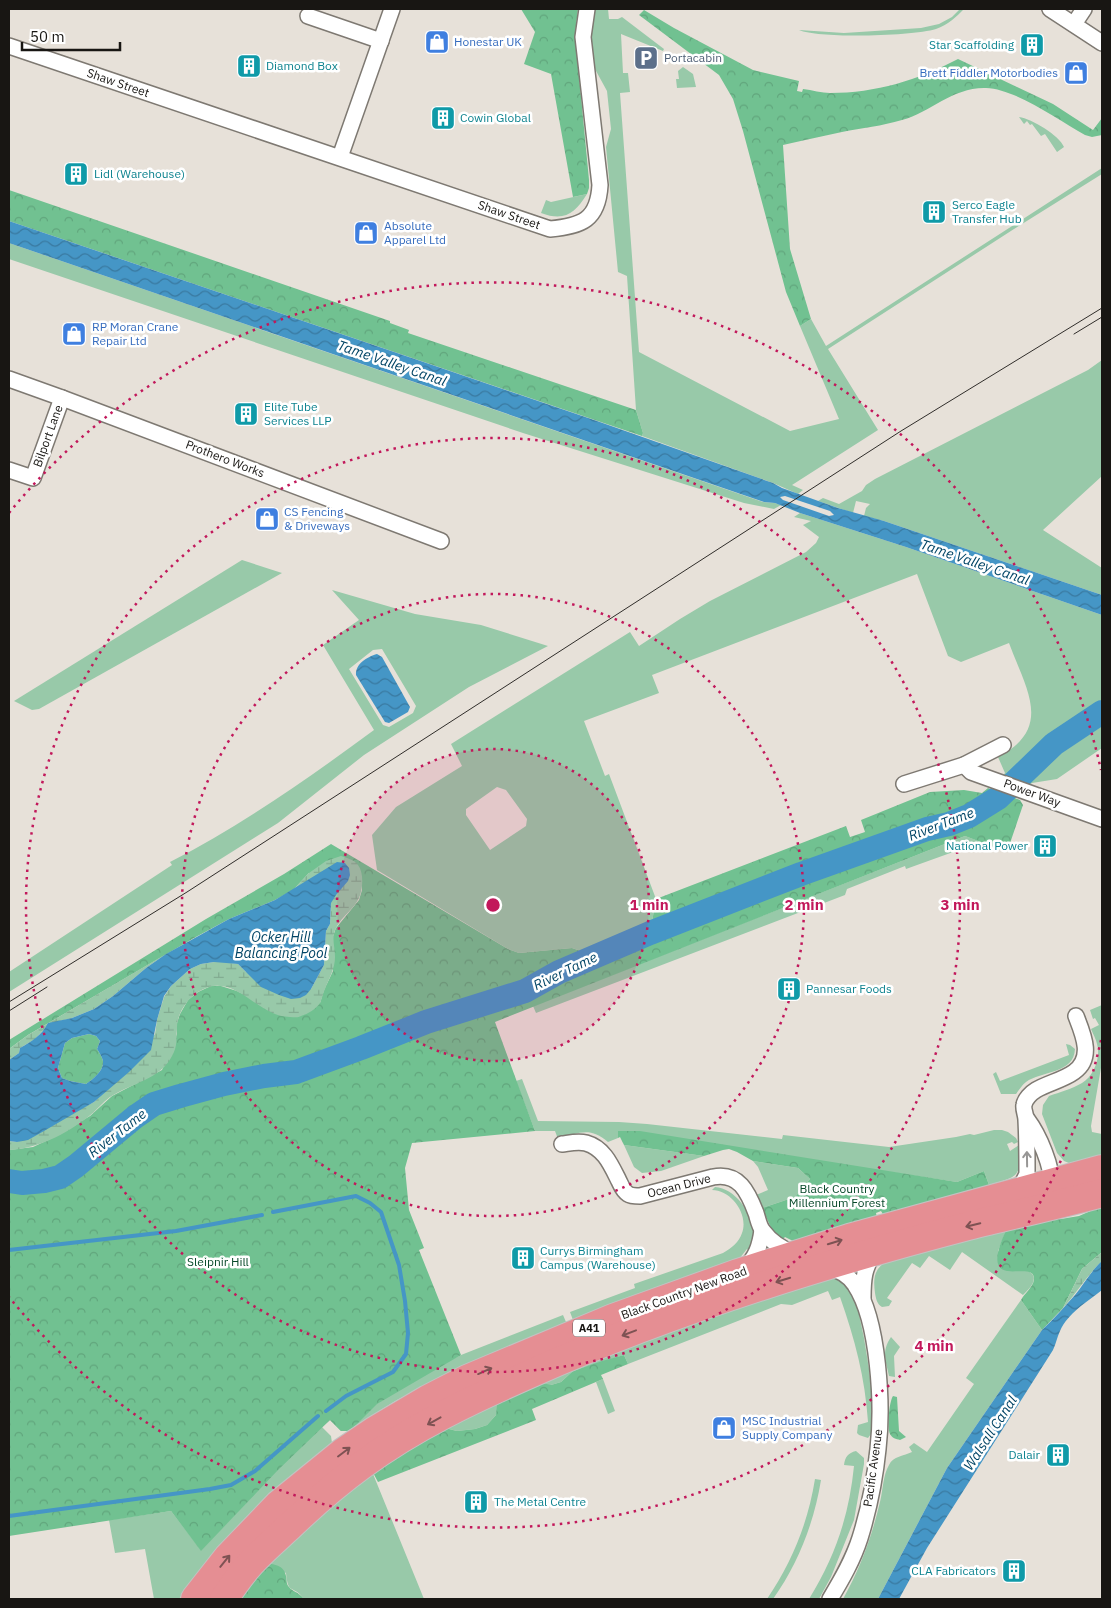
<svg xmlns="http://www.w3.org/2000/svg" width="1111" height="1608" viewBox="0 0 1111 1608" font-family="'IBM Plex Sans',sans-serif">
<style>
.green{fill:#98c9a9;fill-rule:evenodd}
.forest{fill:url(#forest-crowns)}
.wetland{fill:url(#wetland-marsh)}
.water{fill:url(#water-waves);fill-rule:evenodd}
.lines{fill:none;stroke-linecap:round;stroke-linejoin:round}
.stream{stroke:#4596c6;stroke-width:4}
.river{stroke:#4596c6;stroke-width:24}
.street-casing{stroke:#7e7972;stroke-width:18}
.highway-casing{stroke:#c3c2c2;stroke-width:30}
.street{stroke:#fff;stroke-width:15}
.highway{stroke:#e58e93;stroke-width:28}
.tram{stroke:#302d2a;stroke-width:1}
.oneway{stroke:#979695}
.oneway2{stroke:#7e5253}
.ring{fill:none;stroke:#c2185b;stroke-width:2.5;stroke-dasharray:2.5 5}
.labels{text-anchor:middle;stroke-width:5;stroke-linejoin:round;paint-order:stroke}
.shield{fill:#fff;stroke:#5d5c5a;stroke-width:1}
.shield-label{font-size:11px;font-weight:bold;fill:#181613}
.shop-label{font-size:12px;fill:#366cbe;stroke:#fff;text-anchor:start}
.culture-label{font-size:12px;fill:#0d838f;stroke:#fff;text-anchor:start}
.service-label{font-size:12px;fill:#4e5e75;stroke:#fff;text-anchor:start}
.street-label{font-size:12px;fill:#181613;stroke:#fff}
.park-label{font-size:12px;fill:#08492a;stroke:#fff}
.water-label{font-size:14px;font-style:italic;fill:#004465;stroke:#fff}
.centre{fill:#c2185b;stroke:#fff;stroke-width:2.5}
.ring-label{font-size:15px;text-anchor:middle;font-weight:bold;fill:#c2185b;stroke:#fff;stroke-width:5;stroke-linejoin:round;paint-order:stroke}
</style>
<defs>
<pattern id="forest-crowns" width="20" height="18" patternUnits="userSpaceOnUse" patternTransform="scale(1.25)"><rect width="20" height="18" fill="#71c191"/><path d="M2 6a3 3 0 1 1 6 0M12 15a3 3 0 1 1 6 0" fill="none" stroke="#61a57c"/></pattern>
<pattern id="wetland-marsh" width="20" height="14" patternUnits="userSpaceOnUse" patternTransform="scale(1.25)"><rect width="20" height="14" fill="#98c9a9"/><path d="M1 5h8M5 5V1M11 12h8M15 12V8" fill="none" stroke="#82ac91"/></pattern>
<pattern id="water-waves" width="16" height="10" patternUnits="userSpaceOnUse" patternTransform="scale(1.25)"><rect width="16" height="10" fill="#4596c6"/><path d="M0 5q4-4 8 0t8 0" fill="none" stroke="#3979a0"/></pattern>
</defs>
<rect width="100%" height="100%" fill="#e7e1d9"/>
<g class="green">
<path d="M593,9h15l1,10h9l4,-2 42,32 -1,2 -42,-17 2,39h5l2,19 -10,1 19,259 151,79 49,-12 -39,-93 11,-7 15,27 276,-178v6l-88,55 -186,120 50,81 -86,55 11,5 -5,4 -25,-11 -131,-47 1,-3 -7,-23 -9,-134 -9,-4 -12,-125 5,-18 -4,-38 -17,-31v-39z"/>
<path d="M960,9h4c-8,8 -16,16 -28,20 -23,7 -115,10 -137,1l45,3 77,-5 18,-4 13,-7z"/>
<path d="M683,67l10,7 3,13 -19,1 -1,-9h3l-1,-8z"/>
<path d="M1019,117c13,2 40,18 45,30l-7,5 -12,-18 -4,2 -9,-12 -2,1 -3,-4 -3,3z"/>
<path d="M587,194c-12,19 -22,28 -46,19l5,-13 5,2z"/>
<path d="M9,243l754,259 12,1 6,2 -7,4 -30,-6 -221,-70 -514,-174z"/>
<path d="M1102,360v116l-59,54 59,38v27l-218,-74 -20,-5 2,-8 4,-4 -14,-3 -3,12 -35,-12 5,-3 16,6 23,-13 4,-6 9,-6 213,-109z"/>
<path d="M800,513l106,34 196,68v133l-45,31 -25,4 -4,3 -26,-9 3,-4 -7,-16c56,-29 28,-68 11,-114l-48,19 -13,-6 -31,-82 -265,101 7,18 -75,28 21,55 4,-2 47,125 -6,34 -55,23 -23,-8 -53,5 -11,-4 -131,-79 -5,-35 24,-28 66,-41 -11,-22 179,-112 9,14 41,-27 30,-18 96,-49 10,-9 3,-6 -16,-12 8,-4 -17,-4zM497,787l9,3 21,29 -1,7 -36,24 -24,-35v-6z"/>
<path d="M242,560l40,13 -243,136 -7,1 -18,-9z"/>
<path d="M332,590l83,24 66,11 67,21 -79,41 -105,68 -86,68 -269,169v-20l163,-107 -2,-3c72,-37 139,-84 204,-132l-51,-85 36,-25zM382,649l34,57 -3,7 -24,14 -6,-2 -34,-56 24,-19z"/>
<path d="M965,836l19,7 -4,9 -13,-5 -61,22 -1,-3 -58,23 -2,6 -309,118 -3,-7z"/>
<path d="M1102,1005v57l-11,64 1,6 10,2v21l-33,8 -5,-2 -7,-8 -15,-39 1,-9 6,-9c11,-4 23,-7 33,-13 12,-7 19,-26 15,-39 -1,-5 -4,-10 -6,-15l8,-4 -4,-7 -2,1 -3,-9z"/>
<path d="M1066,1044l4,1 5,4c-1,25 -34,22 -49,33 -4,3 -7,8 -10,12h-15l-8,-20 3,-2 4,9 69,-26z"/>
<path d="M522,1079l16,42 81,1 28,2 135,15 1,-4 106,12 67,-10 14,-3 4,1 20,-5h8l6,2 8,6 2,4 -4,2 -2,-2 -5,2 3,7 9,-6c2,33 0,31 -30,40l-5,-14 -27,11 -339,-51v7l-10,4c-18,-16 -30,-9 -50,-3l-3,-8h-20l-19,-50z"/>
<path d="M624,1145l80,11 -43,15 -19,2 -8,-6z"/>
<path d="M753,1161l45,7 12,11 -15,18 -33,11 -6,-13 12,-5 -10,-23z"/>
<path d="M715,1187c20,1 37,26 39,45 1,6 -2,13 -3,19l-4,-2 -8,10 -166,61 -3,-8 65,-24 -1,-4 89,-31c9,-5 16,-11 19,-20 7,-19 -11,-43 -30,-43z"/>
<path d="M1007,1228l-9,23c7,6 14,12 21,18 4,2 8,1 11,3 10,7 -2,18 -7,23l-61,-43 -12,18 -21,-14 -9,12 -8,-5 -25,35 5,3 -3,5 -7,1c-5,-3 -6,-8 -7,-14 -2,-15 -1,-24 12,-32z"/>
<path d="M832,1275l13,7 11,18 8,38 5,31 2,18v47l-3,4 -9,-3 -2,-2 1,-8 10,-3c-3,-45 -13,-82 -28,-125l-8,3 -4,-9 -36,14 -11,-1 -153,60 -4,-9 -51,16 -12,11 -10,3 -55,30 -9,10 -12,4 -18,2 -12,-3 100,-54z"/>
<path d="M1021,1300l21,30 -95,138 -69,131h-35c17,-30 29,-63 37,-97 3,-12 3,-27 9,-37 4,-9 15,-9 23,-13l-3,-5 5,-4 13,9 47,-68 -8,-6z"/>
<path d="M563,1315l3,7 -83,37 -86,41 -50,31h-6l-11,-11 -8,7 9,9 1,7 -3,5 -140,137 -10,14h-25l-9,-50 -30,4 -6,-33 62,-9 30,39 48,-50 49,-66 163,-79z"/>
<path d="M891,1337l9,10 -6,9 1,21 -6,-1c-3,-16 -8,-24 2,-39z"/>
<path d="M603,1379l12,32 -7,3 -12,-32z"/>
<path d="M856,1451l8,7v6l-10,56 -23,57 -12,22h-10c26,-42 40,-83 45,-133l-10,-1c1,-8 4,-12 12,-14z"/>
<path d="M371,1469l53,130h-120c-11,-15 -16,-3 -18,-26l-22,-10z"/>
<path d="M815,1479l6,1c-7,43 -23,84 -48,119h-6c25,-37 41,-76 48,-120z"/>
</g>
<g class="forest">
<path d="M521,9h57l-3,25 14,146v8l-2,6 -14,3 -22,-123 -27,-10 11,-32z"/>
<path d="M644,10l30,18 79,42 46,11 -2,10 5,1 1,-3c9,1 19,4 27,4 46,0 88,-13 128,-34l95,45 40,26 9,-12v17l-10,2 -7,-2c-27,-15 -69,-46 -99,-47 -33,-1 -55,24 -84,32 -20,6 -40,8 -60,12 -20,4 -40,9 -59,13l7,104 21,70 -11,7 -14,-34 -43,-161 -10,-32 -14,-24 -80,-60z"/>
<path d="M9,190l381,131v2l19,7 -1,3 228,77 7,23 -1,3 -633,-215z"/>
<path d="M988,788l32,12 3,5 -16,47 -42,-16 -470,186 40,109 -123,12 -7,25 4,42 15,38 -5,2 42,105 -84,49 -24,24 -6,3h-6l-11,-11 -52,50 -77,81 -30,-40 -162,25v-386l24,-3 17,-8 40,-23 22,-20 50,-26 15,-36 -1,-8 4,-12 8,-14 10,-8 13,-6h10l16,5 12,6 10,8 61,-2 4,-13 9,-19 -1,-32 4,-11 23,-28 3,-10 -1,-15 -52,-2 -16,17 -18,10 -46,19 -35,19 -166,97 -19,14v-9l197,-121 78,-45 47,-30 177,105 11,4 53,-5 23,8 55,-23 6,-34 190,-73 4,11 15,-5 -4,-12 69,-28 34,-2 18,3z"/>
<path d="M89,1034l7,2 4,5 -3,8c2,3 5,8 6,12 1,10 -10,18 -17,23l-16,-3 -8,-3 -4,-10 7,-25 7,-5z"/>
<path d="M618,1131h22l317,51 27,-11 5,14 -105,31 -3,-5 -5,2 1,5 -80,23h-4l-8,-4 -3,3 -9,-8 -11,-24 33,-11 15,-18 -12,-11 -45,-7 -16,-9 -8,-3 -6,1 -19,6 -80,-11 -4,-8 -2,1z"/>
<path d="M1102,1206v46l-20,17 -19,39 -21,22 -21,-30c3,-6 12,-13 13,-20 2,-25 -60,19 -27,-52l36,-9h18l18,-3z"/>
<path d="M624,1355l4,9 -27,11 2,4 -71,30 4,11 -158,62 -7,-13 74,-41 12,3 18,-2 12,-4 9,-10 1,-10 41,-23 13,3 10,-3 12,-11 29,-10z"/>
<path d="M893,1396l4,1 2,34 7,6 -6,3c-4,-1 -8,-2 -10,-6 -3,-7 -1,-32 3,-38z"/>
<path d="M264,1563c10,1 20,2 22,13 1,4 0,8 3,11 4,5 10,5 15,12h-66z"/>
</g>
<g class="wetland">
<path d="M341,856c6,2 14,4 17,9 6,8 5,24 1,33 -5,11 -17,18 -23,30 -5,10 -1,18 -1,29 0,12 -6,21 -10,32 -2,4 -3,10 -5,14 -4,6 -12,11 -19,13 -3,2 -7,1 -11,1 -34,0 -56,-48 -92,-25 -11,7 -21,22 -21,35 -1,11 1,19 -5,29 -11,23 -42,28 -62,41 -8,6 -14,14 -22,20 -22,17 -51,32 -79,33v-9l8,1 77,-40 16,-15 45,-53 2,-14 7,-23 7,-11 19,-17 11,-5 13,-2h10l14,2 8,8 65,17 13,-24 2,-34 4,-7 1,-21 -38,-13 16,-17 17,-12z"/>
<path d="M166,954l-20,14 -33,28 -19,13 -22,9 -20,5 -6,4 -11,12 -15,9 -1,5 -10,7v-11l19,-14z"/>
<path d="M1102,1252v9c-15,14 -25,32 -39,47l19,-39z"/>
</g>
<g class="water">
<path d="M9,221l588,200 176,62 9,5 56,20 46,13 218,74v20l-196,-68 -106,-34 -25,-10 -11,-1 -755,-259zM785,496l45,15 4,4 -5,1 -46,-16 -3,-3z"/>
<path d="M377,654l5,3 28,50 -2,5 -19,11 -4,-1 -29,-47c-1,-11 11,-18 21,-21z"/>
<path d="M337,862l8,1 4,5 1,7 -2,6 -12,14 -5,8 -1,21 -4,7 -2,34 -13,24 -5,6 -6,3 -9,1 -12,-4 -18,-8 -23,-23 -24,-2 -13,2 -11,5 -19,17 -7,10 -7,24 -6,30 -22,22 -35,30 -50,29 -16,9 -11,2 -8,-1v-81l10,-7 1,-5c12,-7 21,-12 28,-25l24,-5 22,-9 19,-13 33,-28 20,-14 63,-35 46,-19zM89,1034l7,2 4,5 -3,8c2,3 5,8 6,12 1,10 -10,18 -17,23l-16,-3 -8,-3 -4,-10 7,-25 7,-5z"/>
<path d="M1102,1261v29c-15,12 -34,23 -42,41 -3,6 -4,13 -7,19l-126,198 -28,51h-21l69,-131 95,-138c12,-11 22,-23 33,-35 9,-11 16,-24 27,-34z"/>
</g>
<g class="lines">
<g class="stream">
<path d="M273,1212l83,-16 14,7 11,9 18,53 6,36 3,32 -2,21 -13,18 -47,24 -20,15"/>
<path d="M9,1250l167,-19 86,-16"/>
<path d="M9,1516l201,-27 21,-4 24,-14 63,-55"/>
</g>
<path class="river" d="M9,1181l13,2 22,-2 16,-4 16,-11 59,-49 19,-13 26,-8 44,-12 40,-8 32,-4 65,-24 65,-26 99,-31 34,-19 91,-39 151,-59 126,-45 22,-5 20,-8 29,-18 56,-54 48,-32"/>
<defs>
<g id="street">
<path d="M1050,9l52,34"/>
<path d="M308,16l73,25"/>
<path d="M1074,24l10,-15"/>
<path d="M9,46l541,183c32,-3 48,-9 50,-44l-17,-148 4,-28"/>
<path d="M340,157l52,-148"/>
<path d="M9,379l53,19 379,143"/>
<path d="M9,470l24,8 29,-80"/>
<path d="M964,765l7,7 131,47"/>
<path d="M904,784l60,-19 39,-20"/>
<path d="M1027,1119c12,16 26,48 25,69"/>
<path d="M562,1144c8,-1 16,-3 24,-1 18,5 25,22 33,38 2,4 4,10 9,13 3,2 8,2 12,2l73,-19c26,-5 35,15 43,36 2,6 3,13 7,18 8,11 19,18 32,23"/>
<path d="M1014,1191l9,-9 4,-8c0,-18 0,-36 -1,-54 0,-5 -3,-11 -2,-15 1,-6 7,-12 12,-15 12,-7 27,-10 38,-18 20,-14 9,-38 2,-56"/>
<path d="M828,1267c11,3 21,8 27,18 24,36 28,121 23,164 -3,30 -9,60 -18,89 -7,22 -18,41 -30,61"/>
<path d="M745,1268c11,-11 15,-22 17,-38"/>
<path d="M863,1298c0,-19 1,-29 11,-46"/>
</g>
<g id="highway">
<path d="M195,1599l33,-42 51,-53 64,-52 31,-21 54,-32 39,-20 146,-61 125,-45 111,-35 253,-69"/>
<path d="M224,1599c8,-12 17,-25 27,-36 12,-13 26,-25 39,-37 23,-22 46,-42 72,-61 51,-38 111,-66 170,-92 139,-62 287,-108 436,-147 44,-11 90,-21 134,-33"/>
</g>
</defs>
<use href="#street" class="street-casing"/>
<use href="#highway" class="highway-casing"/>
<use href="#street" class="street"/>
<use href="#highway" class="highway"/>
<g class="tram">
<path d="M1074,334l28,-17"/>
<path d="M9,1002l178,-110 714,-461 201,-123"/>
<path d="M9,1011l38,-24"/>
</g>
</g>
<defs><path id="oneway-shaft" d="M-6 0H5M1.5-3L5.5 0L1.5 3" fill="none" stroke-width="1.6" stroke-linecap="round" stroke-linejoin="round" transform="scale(1.25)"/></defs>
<use class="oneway" href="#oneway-shaft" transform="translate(1027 1159) rotate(-91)"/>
<g class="oneway2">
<use href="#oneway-shaft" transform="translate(973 1225) rotate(166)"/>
<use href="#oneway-shaft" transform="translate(835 1242) rotate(-17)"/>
<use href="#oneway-shaft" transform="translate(783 1280) rotate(163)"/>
<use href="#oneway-shaft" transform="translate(629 1333) rotate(159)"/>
<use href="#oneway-shaft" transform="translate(485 1371) rotate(-24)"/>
<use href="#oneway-shaft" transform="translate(434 1421) rotate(151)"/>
<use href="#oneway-shaft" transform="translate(344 1452) rotate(-37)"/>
<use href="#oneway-shaft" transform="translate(225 1561) rotate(-51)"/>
</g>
<circle cx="493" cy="905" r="156" fill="#c2185b" fill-opacity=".12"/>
<g class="ring">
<circle cx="493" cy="905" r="156"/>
<circle cx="493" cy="905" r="311"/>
<circle cx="493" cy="905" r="467"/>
<path d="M1101 1040A623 623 0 0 1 9 1297M9 513A623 623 0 0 1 1101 770"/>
</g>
<defs>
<symbol id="shop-square" viewBox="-11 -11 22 22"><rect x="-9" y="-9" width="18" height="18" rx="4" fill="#3f7fe0" stroke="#fff"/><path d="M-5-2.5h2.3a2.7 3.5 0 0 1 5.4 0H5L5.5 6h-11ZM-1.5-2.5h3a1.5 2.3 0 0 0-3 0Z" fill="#fff"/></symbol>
<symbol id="building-square" viewBox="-11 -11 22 22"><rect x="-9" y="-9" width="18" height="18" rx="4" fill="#0f9aa8" stroke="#fff"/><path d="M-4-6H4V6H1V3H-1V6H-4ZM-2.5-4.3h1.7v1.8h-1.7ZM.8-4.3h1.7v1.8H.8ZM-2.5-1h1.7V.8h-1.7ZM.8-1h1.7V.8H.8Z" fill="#fff"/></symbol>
<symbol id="parking-square" viewBox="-11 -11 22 22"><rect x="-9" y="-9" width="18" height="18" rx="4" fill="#5c6f8a" stroke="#fff"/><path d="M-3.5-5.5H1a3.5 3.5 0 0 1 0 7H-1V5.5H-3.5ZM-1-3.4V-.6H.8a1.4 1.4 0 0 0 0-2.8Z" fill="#fff"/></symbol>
</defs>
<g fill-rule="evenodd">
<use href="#shop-square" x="423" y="28" width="28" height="28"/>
<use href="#building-square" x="1018" y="31" width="28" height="28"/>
<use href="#parking-square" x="632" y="44" width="28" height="28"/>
<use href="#building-square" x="235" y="52" width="28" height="28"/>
<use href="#shop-square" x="1062" y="59" width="28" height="28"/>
<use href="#building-square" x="429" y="104" width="28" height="28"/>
<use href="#building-square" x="62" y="160" width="28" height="28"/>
<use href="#building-square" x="920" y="198" width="28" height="28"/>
<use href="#shop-square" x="352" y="219" width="28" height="28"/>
<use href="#shop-square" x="60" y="320" width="28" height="28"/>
<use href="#building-square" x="232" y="400" width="28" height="28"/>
<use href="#shop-square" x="253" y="505" width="28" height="28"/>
<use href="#building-square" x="1031" y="832" width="28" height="28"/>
<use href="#building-square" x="775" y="975" width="28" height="28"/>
<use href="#building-square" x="509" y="1244" width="28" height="28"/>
<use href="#shop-square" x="710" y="1414" width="28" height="28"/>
<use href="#building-square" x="1044" y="1441" width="28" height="28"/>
<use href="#building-square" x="462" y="1488" width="28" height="28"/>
<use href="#building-square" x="1000" y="1557" width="28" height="28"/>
</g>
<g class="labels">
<rect class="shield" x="573" y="1319.5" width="32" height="17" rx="4"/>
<g class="shield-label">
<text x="589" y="1332">A41</text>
</g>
<g class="shop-label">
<text x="454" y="46">Honestar UK</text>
<text x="1058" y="77" text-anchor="end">Brett Fiddler Motorbodies</text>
<text x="384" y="230">Absolute<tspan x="384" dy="14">Apparel Ltd</tspan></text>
<text x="92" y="331">RP Moran Crane<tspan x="92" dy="14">Repair Ltd</tspan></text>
<text x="284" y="516">CS Fencing<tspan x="284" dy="14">&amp; Driveways</tspan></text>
<text x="742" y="1425">MSC Industrial<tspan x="742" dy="14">Supply Company</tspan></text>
</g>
<g class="culture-label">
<text x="1014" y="49" text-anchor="end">Star Scaffolding</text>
<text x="266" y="70">Diamond Box</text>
<text x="460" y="122">Cowin Global</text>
<text x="94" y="178">Lidl (Warehouse)</text>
<text x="952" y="209">Serco Eagle<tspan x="952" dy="14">Transfer Hub</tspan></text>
<text x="264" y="411">Elite Tube<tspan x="264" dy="14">Services LLP</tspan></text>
<text x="1028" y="850" text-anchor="end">National Power</text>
<text x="806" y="993">Pannesar Foods</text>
<text x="540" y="1255">Currys Birmingham<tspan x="540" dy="14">Campus (Warehouse)</tspan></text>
<text x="1040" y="1459" text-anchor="end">Dalair</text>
<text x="494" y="1506">The Metal Centre</text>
<text x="996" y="1575" text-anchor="end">CLA Fabricators</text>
</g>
<g class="service-label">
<text x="664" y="62">Portacabin</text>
</g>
<g class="street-label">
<text transform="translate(118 83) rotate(19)" y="4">Shaw Street</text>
<text transform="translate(509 215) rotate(19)" y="4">Shaw Street</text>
<text transform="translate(48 436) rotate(-70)" y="4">Bilport Lane</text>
<text transform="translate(225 459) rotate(21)" y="4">Prothero Works</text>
<text transform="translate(1032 793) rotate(20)" y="4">Power Way</text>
<text transform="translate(679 1186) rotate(-14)" y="4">Ocean Drive</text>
<text transform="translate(684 1293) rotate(-20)" y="4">Black Country New Road</text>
<text transform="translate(873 1468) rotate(-82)" y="4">Pacific Avenue</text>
</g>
<g class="park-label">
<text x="837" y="1193">Black Country<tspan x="837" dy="14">Millennium Forest</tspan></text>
<text x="218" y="1266">Sleipnir Hill</text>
</g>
<g class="water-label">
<text transform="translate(392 363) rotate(19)" y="5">Tame Valley Canal</text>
<text transform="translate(975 562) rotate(19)" y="5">Tame Valley Canal</text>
<text transform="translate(941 824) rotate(-21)" y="5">River Tame</text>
<text x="281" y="942">Ocker Hill<tspan x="281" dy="16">Balancing Pool</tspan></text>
<text transform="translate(565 971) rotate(-26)" y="5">River Tame</text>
<text transform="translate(117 1133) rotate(-38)" y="5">River Tame</text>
<text transform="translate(990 1433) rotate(-57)" y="5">Walsall Canal</text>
</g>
</g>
<circle cx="493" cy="905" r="8" class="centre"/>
<g class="ring-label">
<text x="649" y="910">1 min</text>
<text x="804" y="910">2 min</text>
<text x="960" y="910">3 min</text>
<text x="934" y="1351">4 min</text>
</g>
<rect width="1111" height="1608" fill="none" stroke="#181613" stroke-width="20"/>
<path d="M22 42v8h98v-8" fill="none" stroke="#181613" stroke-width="2.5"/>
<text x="30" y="42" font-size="15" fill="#181613" stroke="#ffffff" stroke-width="4" paint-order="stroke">50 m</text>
</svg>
